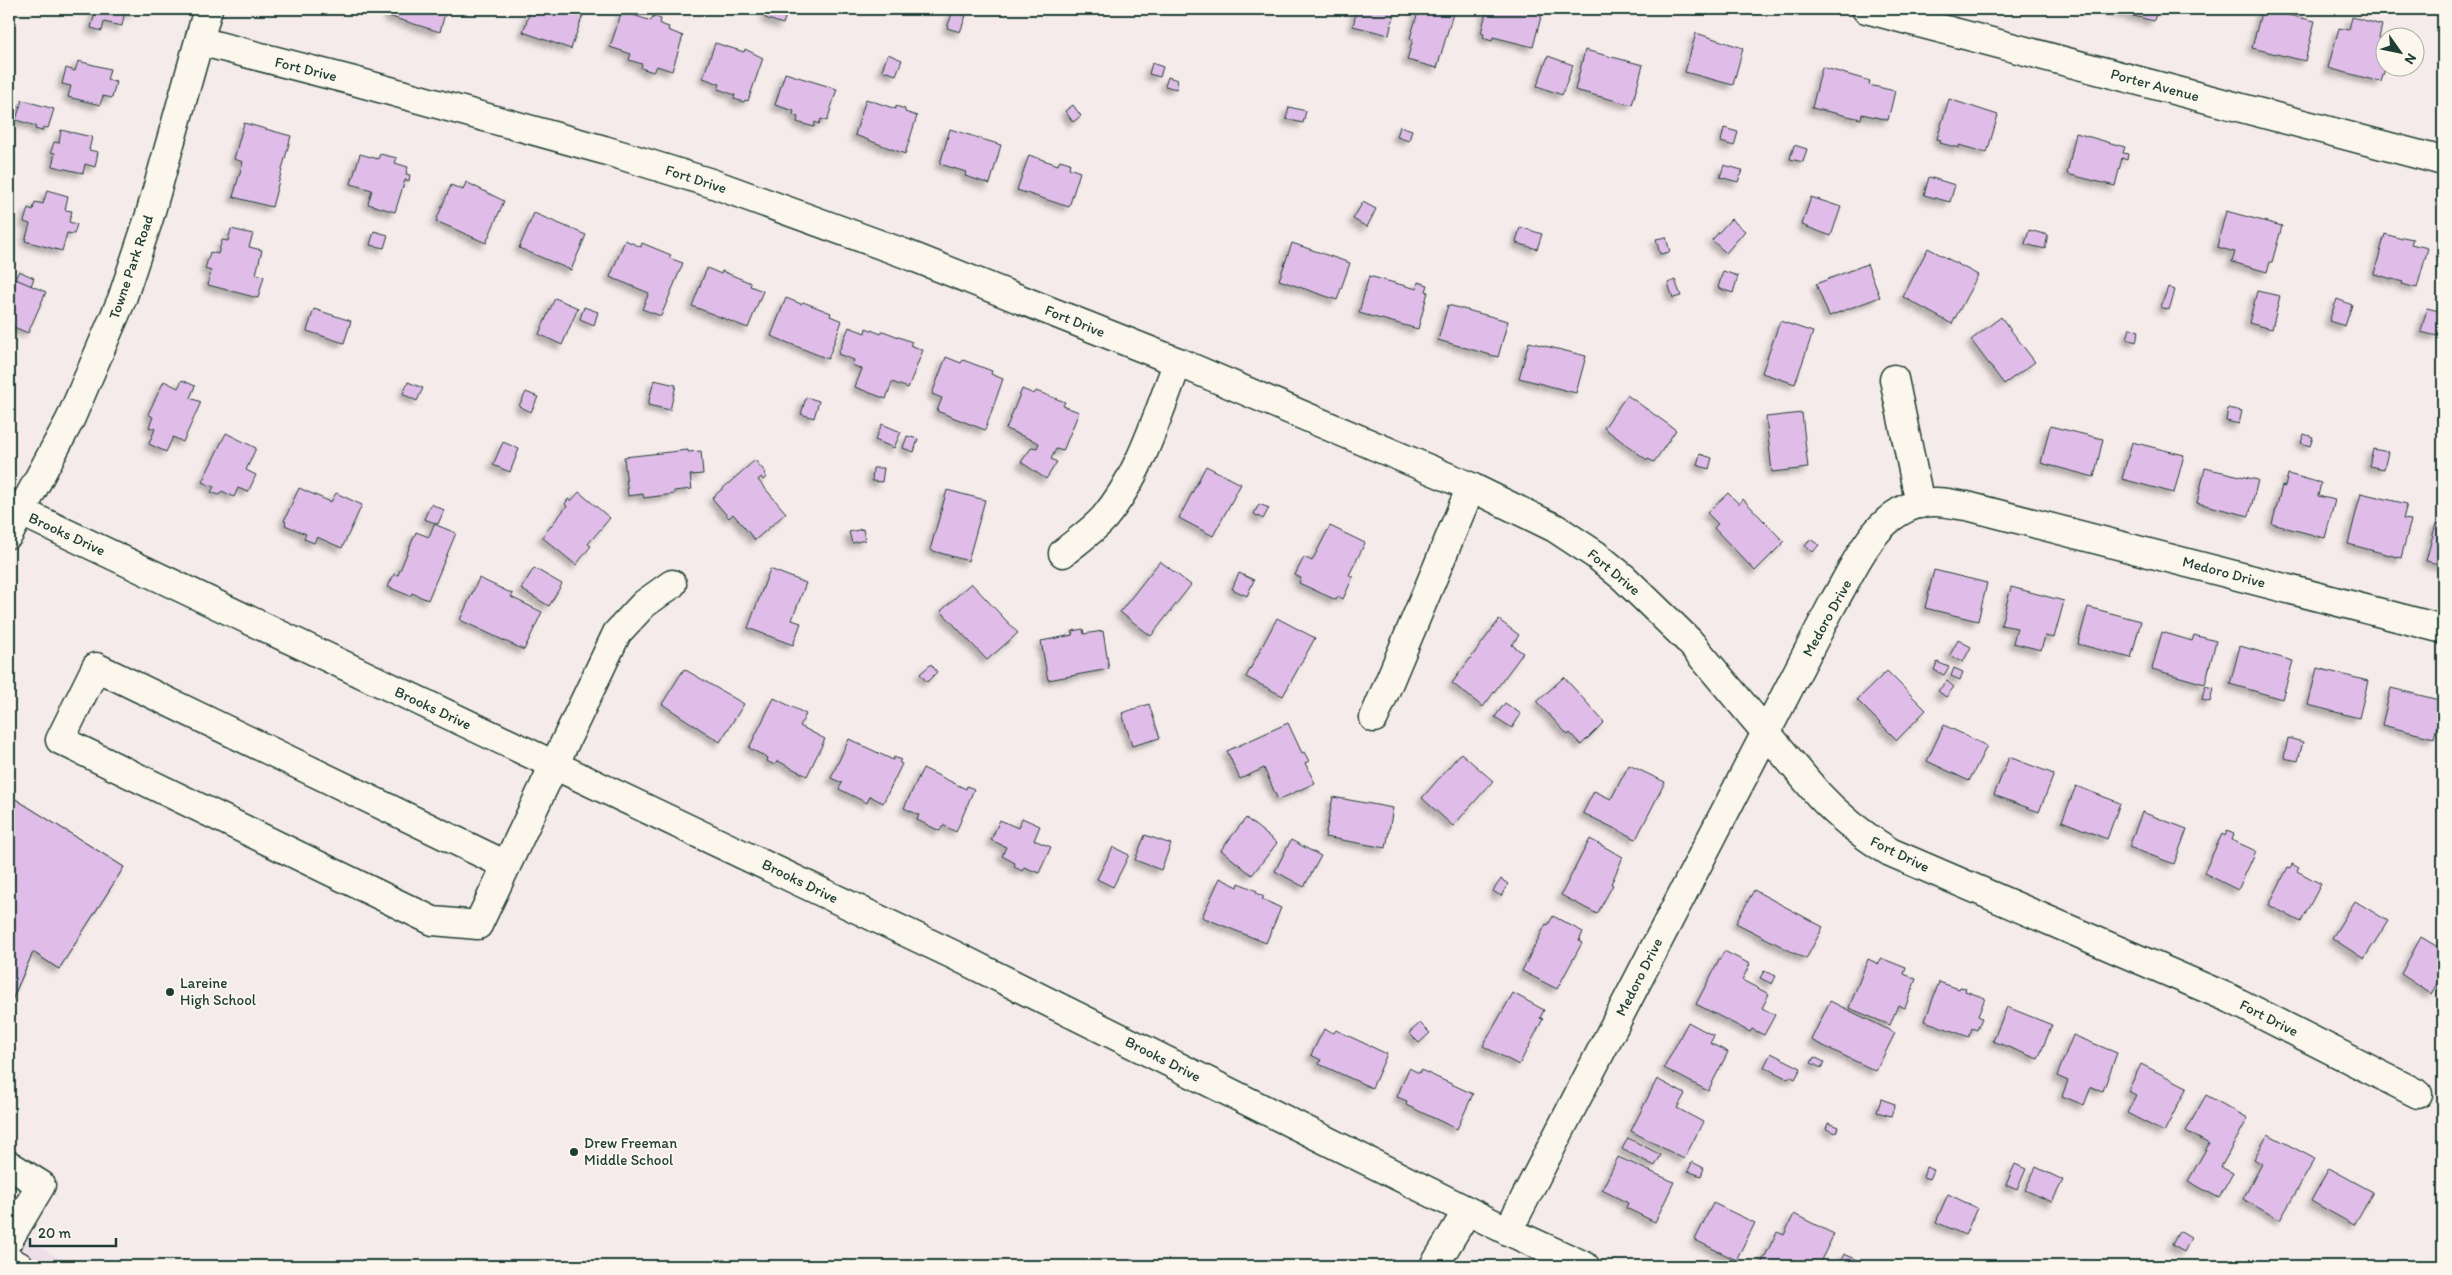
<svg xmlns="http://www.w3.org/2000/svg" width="2452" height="1275" viewBox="0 0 2452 1275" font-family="Itim,sans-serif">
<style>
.built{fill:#efddea}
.building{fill:#e0bde8;stroke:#1f3d34;filter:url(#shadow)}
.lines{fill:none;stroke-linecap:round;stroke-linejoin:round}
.minor-casing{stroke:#1f3d34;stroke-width:31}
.minor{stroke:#fbf7ec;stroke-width:28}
.poi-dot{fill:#1f3d34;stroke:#fbf7ec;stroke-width:2}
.labels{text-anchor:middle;stroke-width:4;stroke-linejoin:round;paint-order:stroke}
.street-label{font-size:15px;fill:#1f3d34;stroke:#fbf7ec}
.poi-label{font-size:15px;fill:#1f3d34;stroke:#fbf7ec;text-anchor:start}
</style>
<defs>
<filter id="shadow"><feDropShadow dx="-4.5" dy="4.5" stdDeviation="2.5" flood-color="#0004"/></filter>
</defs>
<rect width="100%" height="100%" fill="#f6ebeb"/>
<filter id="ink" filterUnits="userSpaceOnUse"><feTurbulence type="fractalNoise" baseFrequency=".02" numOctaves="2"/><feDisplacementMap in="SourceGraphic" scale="10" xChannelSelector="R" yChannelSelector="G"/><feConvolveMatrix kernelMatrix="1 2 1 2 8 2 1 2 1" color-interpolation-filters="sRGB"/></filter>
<g filter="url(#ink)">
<path class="built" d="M9,1228l41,25 23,13h-64z"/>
<g class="building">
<path d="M96,9h39l-1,4 -9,-2 -3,15 -18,-4 -2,9 -11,-3z"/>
<path d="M390,9h56l-6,23 -52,-16z"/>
<path d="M531,9h54l-14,40 -48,-17z"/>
<path d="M768,9h20l-5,15 -18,-6z"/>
<path d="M1357,9h38l-6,26 -36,-9z"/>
<path d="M1419,9l35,1 -17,58 -30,-8 6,-21 -3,-1z"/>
<path d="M1487,9h56l-10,38 -40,-10 -1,4 -9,-3 1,-4 -3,-1z"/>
<path d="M2105,9h52l-3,12z"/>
<path d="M2262,9l53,12 -10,40 -53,-13z"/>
<path d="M622,11l29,10 2,-5 8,3 -1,5 9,3 -1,3 15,6 -11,35 -15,-5 -4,6 -12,-4 1,-4 -13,-4 2,-6 -21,-7z"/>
<path d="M953,11l13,5 -6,16 -13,-4z"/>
<path d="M2352,17l30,8 -3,13 5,2 1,28 -4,14 -53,-14 11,-40 10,2z"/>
<path d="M1696,33l47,15 -10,37 -48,-13z"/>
<path d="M715,43l29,9 1,-3 18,9 -15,43 -3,-1 -1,2 -10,-3 1,-4 -17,-6 2,-5 -17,-6z"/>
<path d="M1585,50l58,15 -11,40 -57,-15z"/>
<path d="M888,54l14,6 -6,15 -14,-5z"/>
<path d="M1548,56l25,9 -11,30 -25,-9z"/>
<path d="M78,61l32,8 -3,11 9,2 -4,16 -9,-2 -3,9 -32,-8 3,-11 -9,-2 4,-16 9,3z"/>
<path d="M1152,63l11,4 -3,10 -11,-3z"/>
<path d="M1822,67l48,14 -1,4 26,6 -7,29 -26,-6 -1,5 -49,-11z"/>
<path d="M785,73l52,16 -10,32 -6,-2 -2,5 -4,-2 -1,5 -17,-5 1,-5 -5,-2 1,-4 -19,-6z"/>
<path d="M1168,77l10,3 -2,9 -11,-3z"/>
<path d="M866,99l30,10v-3l9,3v3l12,4 -12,38 -50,-19z"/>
<path d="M1949,99l49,16 -11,38 -28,-8v3l-19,-5 1,-3 -4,-1z"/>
<path d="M22,100l32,9 -6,19 -5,-1 -1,4 -7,-2 1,-3 -20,-6z"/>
<path d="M1073,105l8,11 -8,6 -8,-11z"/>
<path d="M1289,107l17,4 -3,12 -17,-4z"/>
<path d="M244,123l47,13 -19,71 -39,-10 10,-35 -9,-3z"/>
<path d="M1400,126l12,4 -3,11 -12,-4z"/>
<path d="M1724,128l14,4 -4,14 -13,-4z"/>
<path d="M950,129l51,16 -11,39 -25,-8 1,-4 -26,-8z"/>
<path d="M61,130l31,7 -3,13 9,2 -3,15 -10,-3 -2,9 -31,-7 3,-13 -4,-1 3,-10 5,1z"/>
<path d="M2076,133l49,14 -2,6 5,1 -1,6 -5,-2 -7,28 -48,-12z"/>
<path d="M1794,145l13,4 -4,13 -13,-3z"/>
<path d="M360,154l18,5 2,-5 17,4 -2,5 13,4 -2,7 4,1 -1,6 -4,-1 -10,32 -27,-8 4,-14 -21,-6z"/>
<path d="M1029,155l29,10 2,-5 10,3 -1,5 11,4 -11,35 -52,-17z"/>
<path d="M1724,165l18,5 -4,12 -18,-5z"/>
<path d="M1929,177l26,8 -5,17 -26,-7z"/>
<path d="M466,182l38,19 -18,42 -50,-22 15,-36 12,5z"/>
<path d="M47,190l21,6 -3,14 7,1 -3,11 8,2 -3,10 -7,-1 -5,18 -37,-10 5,-17 -6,-2 4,-14 5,2 2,-8 8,2z"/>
<path d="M1811,197l30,10 -10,29 -29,-11z"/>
<path d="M1363,202l13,7 -9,18 -14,-8z"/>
<path d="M2226,211l56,15 -10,36h-2l-3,10 -35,-10 3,-10 -18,-5z"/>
<path d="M534,213l52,22 -15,35 -52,-22z"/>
<path d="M1731,219l14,12 -19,22 -14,-13z"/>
<path d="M1520,227l22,7 -5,15 -21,-6z"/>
<path d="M231,229l22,5 -4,13 13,3 -6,24 8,2 -6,22 -50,-13 3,-14 -6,-2 5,-17 8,2 4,-14 6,1z"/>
<path d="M2029,230l19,5 -3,14 -20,-5z"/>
<path d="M374,231l14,4 -4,13 -14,-3z"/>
<path d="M2385,234l17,5 1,-2 10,2 -2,5 17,4 -11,40 -15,-4 1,-2 -29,-8z"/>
<path d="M1666,237l4,15 -10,2 -4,-15z"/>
<path d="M625,240l16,7 1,-4 29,12 -2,3 14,5 -22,53 -19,-7 7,-16 -39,-16z"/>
<path d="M1292,243l58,20 -13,37 -58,-20z"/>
<path d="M1928,248l50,27 -26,49 -49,-27z"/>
<path d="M1867,264l13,33 -51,19 -13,-32z"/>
<path d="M707,268l14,6 1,-3 29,12 -1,3 13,5 -15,37 -56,-22z"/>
<path d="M19,271l15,7 -3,8 -16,-7z"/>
<path d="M1723,271l15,5 -5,17 -15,-5z"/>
<path d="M1369,276l48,13 1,-7 10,3 -2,6 2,1 -10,37 -59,-16z"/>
<path d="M11,277l35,15 -18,41 -19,-8 2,-10 -2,-1v-32z"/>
<path d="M1675,280l6,16 -8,2 -5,-15z"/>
<path d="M2168,287l7,3 -6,20 -8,-3z"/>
<path d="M2257,291l23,5 -8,33 -23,-6z"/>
<path d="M555,298l23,10 -16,37 -23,-11z"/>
<path d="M786,298l15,6 2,-2 28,11 -1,3 12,5 -14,38 -57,-23z"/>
<path d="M2337,299l15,6 -7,21 -16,-5z"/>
<path d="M1448,305l60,16 -10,36 -60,-17z"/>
<path d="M584,307l14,5 -4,13 -14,-6z"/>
<path d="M2427,308l16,4 -6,24 -16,-4z"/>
<path d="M314,309l37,12 -7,22 -37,-12z"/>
<path d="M2001,317l34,45 -31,22 -33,-44z"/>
<path d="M1780,321l33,11 -18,52 -33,-11z"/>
<path d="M849,327l16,6 1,-5 15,6 2,-3 29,11 -2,3 13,5 -15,38 -16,-6 -6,17 -31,-12 7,-18 -10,-4 2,-5 -16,-6z"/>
<path d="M2130,328l9,3 -3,11 -9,-3z"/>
<path d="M1529,342l57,14 -10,37 -57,-15z"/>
<path d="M946,357l15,6 2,-3 29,11 -1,3 12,5 -18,51 -48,-19 5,-13 -10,-4z"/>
<path d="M182,380l13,6 -5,12 11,4 -18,40 -10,-5 -7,15 -17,-8 6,-15 -6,-2 4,-10 -5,-3 16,-33 14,7z"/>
<path d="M654,380l22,5 -6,25 -22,-5z"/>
<path d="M408,382l15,6 -6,13 -14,-7z"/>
<path d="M1022,389l12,5 2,-3 29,11 -2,4 16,6 -16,39 -7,-2 -5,10 6,3 -11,17 -25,-17 11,-15 5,1 2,-5 -33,-14z"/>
<path d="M526,392l12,5 -7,15 -12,-6z"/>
<path d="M1627,395l49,35 -22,32 -6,-3 -1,1 -43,-32z"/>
<path d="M806,397l13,4 -5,17 -13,-4z"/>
<path d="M2228,408l14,3 -3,13 -13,-3z"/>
<path d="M1802,413l6,55 -36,4 -6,-55z"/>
<path d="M882,424l19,8 -7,16 -19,-8z"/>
<path d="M2050,426l53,13 -9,38 -53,-14z"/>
<path d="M226,433l30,15 -10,22 10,5 -8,17 -10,-4 -4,9 -12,-6 -3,4 -8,-3 3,-5 -12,-5z"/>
<path d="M2304,434l9,3 -3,9 -9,-3z"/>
<path d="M907,436l11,3 -4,13 -11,-4z"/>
<path d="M503,442l16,7 -9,23 -17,-7z"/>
<path d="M2132,442l52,13 -10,38 -52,-14z"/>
<path d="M2373,449l15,3 -4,17 -15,-3z"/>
<path d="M688,450v2l13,-1 2,23 -13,1 2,14 -18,2v3l-30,4 -1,-4 -15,2 -4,-39z"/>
<path d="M1700,454l12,4 -3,11 -12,-4z"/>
<path d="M755,460l11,13 -2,1 3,3 -4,3 -2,-3 -3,3 28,33 -31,27 -22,-26 -4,4 -17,-20z"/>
<path d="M1206,466l35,18 -28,52 -34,-18z"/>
<path d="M873,468h11l-2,14 -10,-1z"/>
<path d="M2205,468l53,12 -9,36 -52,-13z"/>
<path d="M2288,474l33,9 -3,13 17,4 -10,38 -53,-14 10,-38 3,1z"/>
<path d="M299,488l32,14 5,-9 26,12 -20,43 -25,-11 -3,6 -10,-4 2,-5 -21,-9 1,-3 -2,-1z"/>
<path d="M947,490l38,10 -17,61 -38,-11z"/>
<path d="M579,492l31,26 -22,26 3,2 -15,19 -34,-28 25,-31 -2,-2 3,-5 3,2z"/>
<path d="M1728,493l11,11 4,-5 41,43 -29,29 -41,-43 4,-4 -11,-11z"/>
<path d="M2361,493l46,11 -4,15 8,1 -10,38 -53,-14z"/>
<path d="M431,504l13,6 -6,14 -14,-5z"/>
<path d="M1259,504l10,4 -6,11 -9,-5z"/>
<path d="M2436,523l7,2v40l-17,-4z"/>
<path d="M434,524l22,9 -28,67 -16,-7 -2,3 -22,-9 6,-13 4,1 18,-43 13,5z"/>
<path d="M1330,526l35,17 -16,32 4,2 -10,22 -5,-3 -2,4 -37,-17 2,-5 -6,-3 9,-18 8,4z"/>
<path d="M863,529l2,11 -13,3 -3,-11z"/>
<path d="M1810,539l9,6 -6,7 -8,-6z"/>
<path d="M1160,561l31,24 -40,51 -31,-24z"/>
<path d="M534,568l28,16 -13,22 -28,-17z"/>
<path d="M770,569l36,14 -14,37 9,3 -8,22 -45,-17z"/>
<path d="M1934,570l53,13 -9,38 -53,-13z"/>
<path d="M1239,573l15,7 -7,16 -15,-7z"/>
<path d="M479,578l34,16 -2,3 31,15 -18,38 -64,-30z"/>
<path d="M971,583l47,50 -31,27 -46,-49z"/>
<path d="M2011,587l53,14 -10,37 -9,-2 -4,14 -28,-7 4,-15 -16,-3z"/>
<path d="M2088,607l53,14 -10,37 -53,-14z"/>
<path d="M1277,618l38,20 -32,58 -37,-19z"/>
<path d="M1499,620l20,15 -7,10 11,8 -40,54 -31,-24z"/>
<path d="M1083,629l1,5 19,-3 6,38 -61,11 -7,-39 32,-6 -1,-4z"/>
<path d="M2162,632l30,9 2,-6 22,6 -11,43 -53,-15z"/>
<path d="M1958,640l13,7 -8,15 -13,-7z"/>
<path d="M2240,646l53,15 -11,38 -52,-15z"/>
<path d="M1937,662l12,5 -5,8 -10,-5z"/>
<path d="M931,664l6,8 -10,10 -7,-8z"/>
<path d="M1954,668l9,4 -3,8 -9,-4z"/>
<path d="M2317,668l51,13 -9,37 -51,-13z"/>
<path d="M684,669l60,35 -24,38 -58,-38z"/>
<path d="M1887,671l39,39 -29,30 -40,-40z"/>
<path d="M1564,677l40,45 -23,23 -11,-12 -2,2 -31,-33z"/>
<path d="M1947,681l7,6 -8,10 -8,-6z"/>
<path d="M2205,686l8,2 -3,14 -8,-2z"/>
<path d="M2391,688l52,13 -9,37 -52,-13z"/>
<path d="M774,698l32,16 -6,12 25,13 -18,37 -29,-15 -4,4 -7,-4 1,-3 -19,-10z"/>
<path d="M1505,703l16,11 -9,14 -17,-11z"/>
<path d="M1149,704l11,34 -28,8 -10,-33z"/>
<path d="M1288,723l14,30 2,-1 5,9 -4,2 10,20 -37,17 -14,-32 -24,11 -13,-28z"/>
<path d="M1944,725l43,21 -18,35 -42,-20z"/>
<path d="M2288,738l15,4 -5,19 -14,-3z"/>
<path d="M849,739l44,21 1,-3 7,3 -2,2 3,2 -19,39 -13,-7 -3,7 -28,-14 3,-6 -11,-5z"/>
<path d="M1461,753l32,28 -40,45 -31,-28z"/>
<path d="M2009,757l45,17 -15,38 -45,-17z"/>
<path d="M1629,765l36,17 -29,57 -53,-26 11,-22 17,8z"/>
<path d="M923,768l43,21 1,-3 7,3 -18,43 -13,-7 -3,6 -23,-11 2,-5 -15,-7z"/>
<path d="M2076,786l44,17 -13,36 -45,-18z"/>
<path d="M9,795l115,72 -65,102 -26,-17 -24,55z"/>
<path d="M9,795l115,72 -65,102 -26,-17 -24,55z"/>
<path d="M1333,797l60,11 -7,40 -61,-11z"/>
<path d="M2142,812l45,17 -13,35 -45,-17z"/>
<path d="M1022,818l18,8 -6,14 17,7 -12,26 -15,-6 -2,4 -8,-4 1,-4 -13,-7 4,-9 -15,-7 9,-20 18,8z"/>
<path d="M1246,818l31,25 -25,32 -31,-25z"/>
<path d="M2227,831l7,3 -2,6 24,11 -18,39 -34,-17 18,-39 3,2z"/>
<path d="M1145,835l26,9 -10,26 -26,-10z"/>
<path d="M1590,839l33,18 -12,27 2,1 -16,29 -36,-19z"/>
<path d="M1291,840l30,16 -17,31 -29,-16z"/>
<path d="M1113,847l16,8 -16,32 -16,-8z"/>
<path d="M2292,864l7,4 -2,3 24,13 -20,38 -32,-17 19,-38 2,1z"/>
<path d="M1220,878l18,9 1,-4 18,8 -1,2 8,4 -2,2 19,9 -15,35 -64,-26z"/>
<path d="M1501,879l7,5 -7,12 -8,-5z"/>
<path d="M1754,890l69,37 -17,32 -70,-36z"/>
<path d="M2355,901l33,20 -24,38 -32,-21z"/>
<path d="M1553,916l30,16 -4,9 3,2 -25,46 -35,-18 24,-47 2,1z"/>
<path d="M2421,937l22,13v23l-12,21 -30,-20z"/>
<path d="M1724,951l26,13 -8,16 27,14 -7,14 13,7 -11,20 -12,-6 -2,3 -54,-28z"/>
<path d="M1881,958l25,10 -2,6 12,5 -11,29 -7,-3 -8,20 -41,-17 19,-49 11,5z"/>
<path d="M1764,971l12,5 -4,8 -12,-6z"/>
<path d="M1939,982l20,7 1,-2 6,1 -1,3 20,7 -7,18 4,2 -5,12 -5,-2 -3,9 -44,-16z"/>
<path d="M1513,993l31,17 -4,8 3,1 -24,46 -36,-19z"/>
<path d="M1830,1001l65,32 -19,38 -65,-31z"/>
<path d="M2007,1007l45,18 -14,34 -45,-18z"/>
<path d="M1688,1022l26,14 -4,7 18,9 -20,39 -44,-23z"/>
<path d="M1420,1023l10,10 -11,10 -10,-10z"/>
<path d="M1324,1029l10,4 2,-3 51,24 -15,34 -53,-24 2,-4 -10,-5z"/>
<path d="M2073,1035l44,18 -14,38 -12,-4 -7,18 -22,-9 6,-15 -11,-5z"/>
<path d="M1771,1053l30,15 -6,11 -5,-3 -2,3 -24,-12z"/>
<path d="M1814,1057l10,5 -3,6 -10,-5z"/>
<path d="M2141,1064l46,23 -23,45 -37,-19 9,-18 -8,-4z"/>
<path d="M1409,1068l10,5 2,-3 52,24 -16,35 -51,-24 1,-4 -10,-4z"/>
<path d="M1657,1079l28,15 -8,14 26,14 -19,37 -53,-28z"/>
<path d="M2206,1095l42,23 -27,49 12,6 -14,25 -31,-17 21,-37 -23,-13z"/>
<path d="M1881,1099l14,5 -4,12 -14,-4z"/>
<path d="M1828,1123l10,4 -2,6 -10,-4z"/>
<path d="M2268,1134l47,25 -35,61 -37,-21 19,-35 -8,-5z"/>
<path d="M1628,1138l33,17 -6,11 -33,-17z"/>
<path d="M1618,1157l56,25 -19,40 -29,-14 2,-5 -26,-13z"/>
<path d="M1692,1162l12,6 -3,8 -13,-5z"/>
<path d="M2015,1164l11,5 -9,21 -11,-5z"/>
<path d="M1926,1167l8,3 -4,9 -7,-2z"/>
<path d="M2036,1167l27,13 -11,22 -27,-12z"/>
<path d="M2329,1168l44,24 -19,33 -43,-24z"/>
<path d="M1948,1194l29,14 -12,27 -29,-13z"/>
<path d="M1713,1203l42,20 -19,37 -41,-20z"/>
<path d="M1794,1214l40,20 -16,32h-58l17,-34 7,3z"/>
<path d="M2179,1231l12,7 -7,14 -12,-7z"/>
<path d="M1844,1254l28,12h-34z"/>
</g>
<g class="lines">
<defs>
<g id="minor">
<path d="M1866,9l577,152"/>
<path d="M199,41l155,40 250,69 107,33 195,71 272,108 293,125 84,41 41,27 28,23 65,63 129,153c22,24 44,41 72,58l341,147 187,95"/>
<path d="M1894,379l26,125"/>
<path d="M9,506l945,449 554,276 77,35"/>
<path d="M9,534l61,-114 52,-121 27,-81 59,-209"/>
<path d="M1063,553c13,-11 29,-22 41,-35 37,-44 53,-103 74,-156"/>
<path d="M1374,718l97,-231"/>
<path d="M506,865l-410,-198 -36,73 373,181 45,4 139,-292 27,-29 28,-20"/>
<path d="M9,1165l32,20 -32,54"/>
<path d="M1508,1231l324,-626c24,-40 47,-104 104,-103 10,0 21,3 31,4l476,123"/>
<path d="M9,1261l10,5"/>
<path d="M1434,1266l33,-55"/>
</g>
</defs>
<use href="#minor" class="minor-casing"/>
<use href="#minor" class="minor"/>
</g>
</g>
<g class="poi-dot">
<circle cx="170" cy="992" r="5"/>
<circle cx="574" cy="1152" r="5"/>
</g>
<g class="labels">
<g class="street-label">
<text transform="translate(306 69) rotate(14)" y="5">Fort Drive</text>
<text transform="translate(2155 85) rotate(15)" y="5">Porter Avenue</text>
<text transform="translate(696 179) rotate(18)" y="5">Fort Drive</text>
<text transform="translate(131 267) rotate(-71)" y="5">Towne Park Road</text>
<text transform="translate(1075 321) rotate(22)" y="5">Fort Drive</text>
<text transform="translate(67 534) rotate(25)" y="5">Brooks Drive</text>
<text transform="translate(1614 572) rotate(40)" y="5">Fort Drive</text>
<text transform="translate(2224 572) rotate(15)" y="5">Medoro Drive</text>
<text transform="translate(1827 618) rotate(-61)" y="5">Medoro Drive</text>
<text transform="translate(433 708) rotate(25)" y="5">Brooks Drive</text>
<text transform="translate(1900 854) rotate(26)" y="5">Fort Drive</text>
<text transform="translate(800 881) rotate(26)" y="5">Brooks Drive</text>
<text transform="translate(1639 977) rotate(-63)" y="5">Medoro Drive</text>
<text transform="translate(2269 1018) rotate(27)" y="5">Fort Drive</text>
<text transform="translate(1163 1059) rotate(27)" y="5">Brooks Drive</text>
</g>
<g class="poi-label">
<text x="180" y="988">Lareine<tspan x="180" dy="17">High School</tspan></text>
<text x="584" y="1148">Drew Freeman<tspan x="584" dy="17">Middle School</tspan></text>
</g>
</g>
<rect width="2452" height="1275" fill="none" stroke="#fbf7ec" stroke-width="30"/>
<rect x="15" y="15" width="2422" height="1245" fill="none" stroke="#1f3d34" stroke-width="2" filter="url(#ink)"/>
<g transform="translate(2400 52) rotate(123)"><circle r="24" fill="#fbf7ec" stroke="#a3ada2"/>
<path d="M0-4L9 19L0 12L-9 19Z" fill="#1f3d34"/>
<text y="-8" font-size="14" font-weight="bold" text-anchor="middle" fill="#1f3d34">N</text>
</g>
<path d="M30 1238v8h86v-8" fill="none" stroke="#1f3d34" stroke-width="2.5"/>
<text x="38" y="1238" font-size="15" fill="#1f3d34" stroke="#fbf7ec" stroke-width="4" paint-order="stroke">20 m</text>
</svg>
